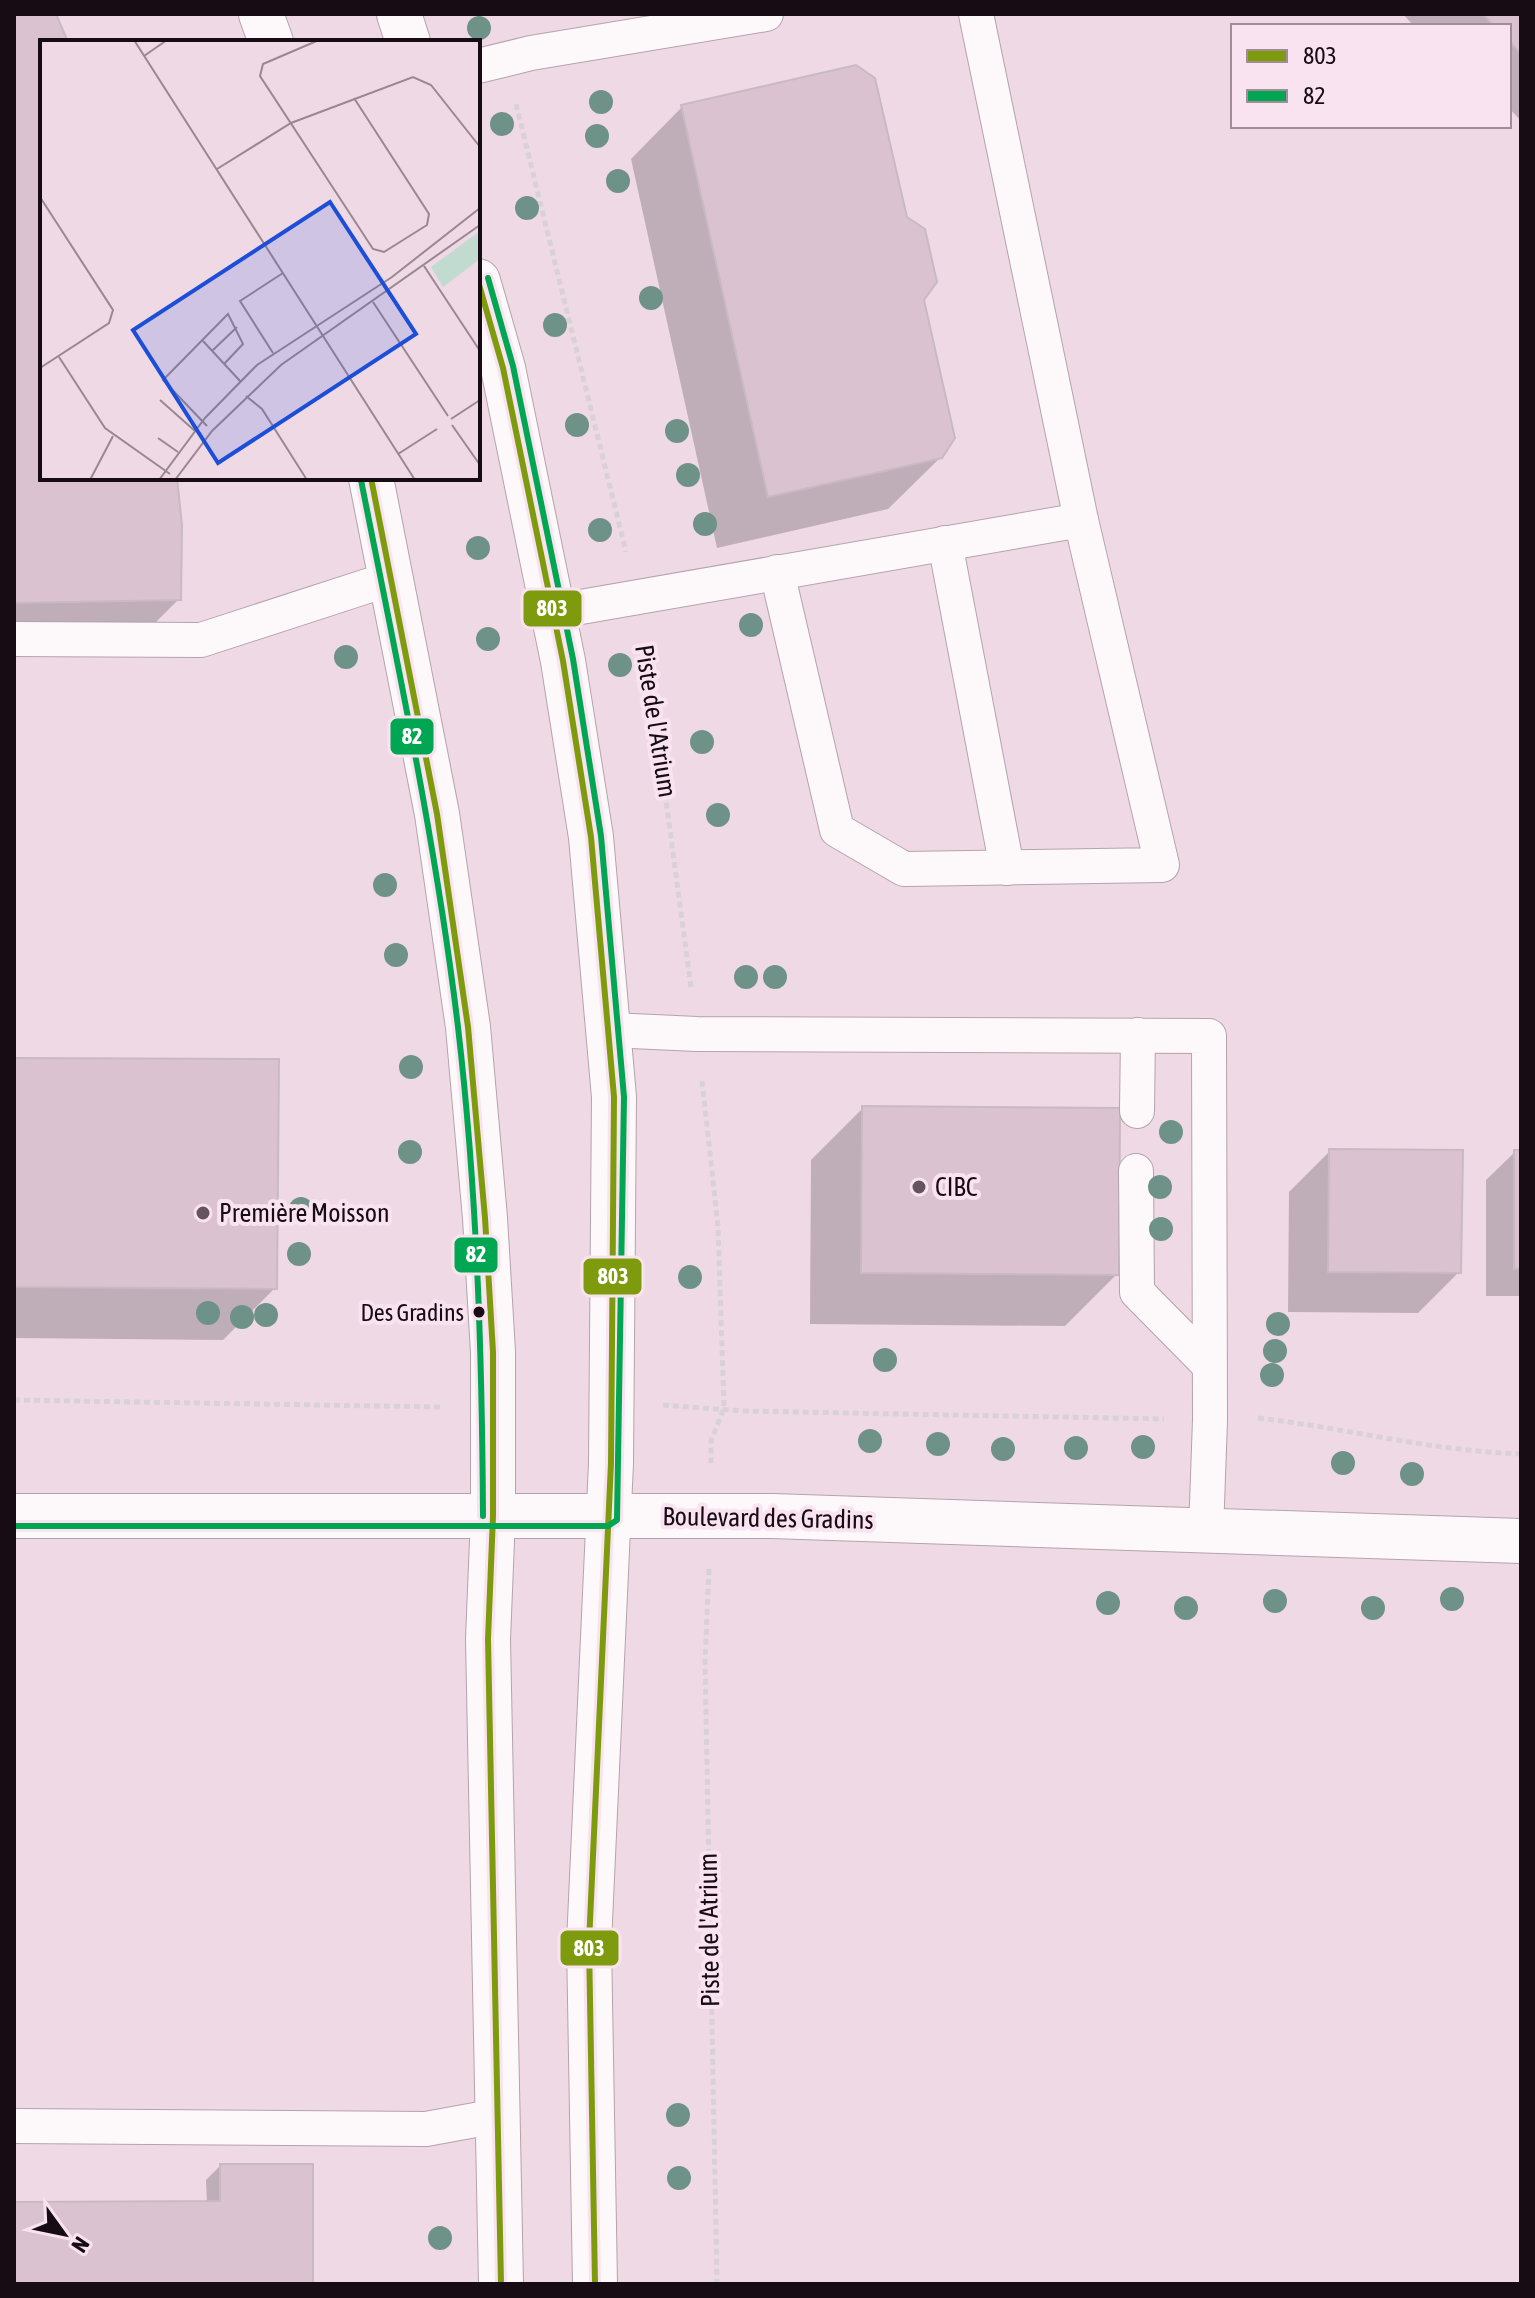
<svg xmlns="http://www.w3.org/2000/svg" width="1535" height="2298" viewBox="0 0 1535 2298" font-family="'Asap Condensed',sans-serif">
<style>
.shadow{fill:#0003}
.building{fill:#dbc2d1;stroke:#c9b9c2;stroke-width:2}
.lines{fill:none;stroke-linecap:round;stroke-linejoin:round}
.service-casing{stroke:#b4a3ac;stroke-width:36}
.minor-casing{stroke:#b4a3ac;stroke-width:46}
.tertiary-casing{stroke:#b4a3ac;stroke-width:46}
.secondary-casing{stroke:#b4a3ac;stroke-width:46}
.path{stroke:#d8d2d6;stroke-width:5;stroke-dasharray:6 4;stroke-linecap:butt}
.service{stroke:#fdf9fb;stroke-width:34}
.minor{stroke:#fdf9fb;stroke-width:44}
.tertiary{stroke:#fdf9fb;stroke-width:44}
.secondary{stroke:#fdf9fb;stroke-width:44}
.bus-1-casing{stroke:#fae3f0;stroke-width:12}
.bus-2-casing{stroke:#fae3f0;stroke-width:12}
.bus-1{stroke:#7e9b0e;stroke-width:6}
.bus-2{stroke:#00a651;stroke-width:6}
.tree{fill:#6f9288}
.poi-dot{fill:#63545d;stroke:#fae3f0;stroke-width:3}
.bus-dot{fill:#180c14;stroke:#fae3f0;stroke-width:3}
.labels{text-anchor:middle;stroke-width:8;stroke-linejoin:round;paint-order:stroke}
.bus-label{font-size:24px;fill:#180c14;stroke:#fae3f0;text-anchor:end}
.street-label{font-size:26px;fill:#180c14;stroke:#fae3f0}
.poi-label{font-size:26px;fill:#180c14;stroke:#fae3f0;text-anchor:start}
.inset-road{fill:none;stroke:#998791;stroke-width:2}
.view{fill:#1d4ed8;fill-opacity:0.15;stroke:#1d4ed8;stroke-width:4}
.inset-edge{fill:none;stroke:#180c14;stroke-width:4}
.line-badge{stroke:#fae3f0;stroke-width:3}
.badge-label{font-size:22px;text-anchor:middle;font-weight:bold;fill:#fff}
</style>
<rect width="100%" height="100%" fill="#efd9e5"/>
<g class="shadow">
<path d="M14,14h40l12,28h-24v436h132l5,121 -52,52 -113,2z"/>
<path d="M1403,14h118v107l-12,-13v-82h-95z"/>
<path d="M682,107l223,111 17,82 19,157 -53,52 -171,39 -86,-389z"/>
<path d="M14,1060l261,228 -52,52 -209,-2z"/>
<path d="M863,1108l254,166 -52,52 -255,-2 1,-164z"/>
<path d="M1330,1151l129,121 -41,41 -130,-1 1,-120z"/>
<path d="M1515,1152h6v144h-35v-116z"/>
<path d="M220,2166l91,118h-297v-80l193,-1 -1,-23z"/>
</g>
<g class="building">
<path d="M14,14h42l12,28h-26v436h135l5,47 -1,75 -167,3z"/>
<path d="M1483,14h38v40l-12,-13v-15h-15z"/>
<path d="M856,65l19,13 32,139 18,12 12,53 -13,18 31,138 -13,20 -174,39 -87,-392z"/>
<path d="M14,1058l265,1 -2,230 -263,-2z"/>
<path d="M862,1106l258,2 -1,167 -258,-2z"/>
<path d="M1329,1149l134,1 -2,123 -133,-1z"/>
<path d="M1514,1150h7v118l-7,1z"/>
<path d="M220,2164h93v120h-299v-82l206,-1z"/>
</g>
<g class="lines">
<defs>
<g id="service">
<path d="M478,66l53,-13 235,-39"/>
<path d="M945,543l62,325"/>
<path d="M777,572l60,258 67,39 258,-4 -81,-345 -105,-506"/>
<path d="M552,612l529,-92"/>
<path d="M14,639l187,1 191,-62"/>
<path d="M610,1030l87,4 512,2 1,384 -4,112"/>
<path d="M1137,1111l1,-76"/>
<path d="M1136,1171l1,121 72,73"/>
<path d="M14,2126l412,3 71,-13"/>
</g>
<path id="minor" d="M608,1516h164l749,25"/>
<path id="tertiary" d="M14,1516h594"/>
<g id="secondary">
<path d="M261,14l10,28"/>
<path d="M399,14l9,28"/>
<path d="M478,281l25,87 60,293 28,176 23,260 -3,366 -22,480 6,341"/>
<path d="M371,478l66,336 31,213 17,191 8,134v164l-5,123 13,645"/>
</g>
</defs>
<use href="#service" class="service-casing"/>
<use href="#minor" class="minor-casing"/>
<use href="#tertiary" class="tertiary-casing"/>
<use href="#secondary" class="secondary-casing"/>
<g class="path">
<path d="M516,104l110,448"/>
<path d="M645,644l46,343"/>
<path d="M702,1081l16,145 6,182 -13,33v22"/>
<path d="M14,1400l427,7"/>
<path d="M663,1405l81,6 420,8"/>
<path d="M1258,1418c88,10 174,33 263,36"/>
<path d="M709,1569l-4,92 12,623"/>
</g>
<use href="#service" class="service"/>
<use href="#minor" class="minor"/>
<use href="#tertiary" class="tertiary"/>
<use href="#secondary" class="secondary"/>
<defs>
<g id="bus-1">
<path d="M478,281l25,87 60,293 28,176 23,260 -3,366 -22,480 6,341"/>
<path d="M371,478l66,336 31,213 17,191 8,134v164l-5,123 13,645"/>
</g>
<g id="bus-2">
<path d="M361,480c36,182 75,363 97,547 19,163 24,326 25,489"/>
<path d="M14,1526h594l9,-6 7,-423 -23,-261 -28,-177 -60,-293 -25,-88"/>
</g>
</defs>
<use href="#bus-1" class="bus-1-casing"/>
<use href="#bus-2" class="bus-2-casing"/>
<use href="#bus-1" class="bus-1"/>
<use href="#bus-2" class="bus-2"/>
</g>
<g class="tree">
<circle cx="479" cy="28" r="12"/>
<circle cx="601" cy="102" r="12"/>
<circle cx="502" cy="124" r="12"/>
<circle cx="597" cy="136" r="12"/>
<circle cx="618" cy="181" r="12"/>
<circle cx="527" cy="208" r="12"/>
<circle cx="651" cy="298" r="12"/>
<circle cx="555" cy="325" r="12"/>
<circle cx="577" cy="425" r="12"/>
<circle cx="677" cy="431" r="12"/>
<circle cx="688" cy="475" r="12"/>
<circle cx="705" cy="524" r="12"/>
<circle cx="600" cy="530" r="12"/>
<circle cx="478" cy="548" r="12"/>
<circle cx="751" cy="625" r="12"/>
<circle cx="488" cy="639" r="12"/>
<circle cx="346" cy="657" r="12"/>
<circle cx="620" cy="665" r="12"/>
<circle cx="702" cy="742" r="12"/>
<circle cx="718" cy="815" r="12"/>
<circle cx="385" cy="885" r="12"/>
<circle cx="396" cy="955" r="12"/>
<circle cx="746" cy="977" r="12"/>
<circle cx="775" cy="977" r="12"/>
<circle cx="411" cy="1067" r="12"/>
<circle cx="1171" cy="1132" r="12"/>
<circle cx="410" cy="1152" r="12"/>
<circle cx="1160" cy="1187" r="12"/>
<circle cx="301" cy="1209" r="12"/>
<circle cx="1161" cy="1229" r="12"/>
<circle cx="299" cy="1254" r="12"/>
<circle cx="690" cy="1277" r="12"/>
<circle cx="208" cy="1313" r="12"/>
<circle cx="266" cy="1315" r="12"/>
<circle cx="242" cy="1317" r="12"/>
<circle cx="1278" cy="1324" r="12"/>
<circle cx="1275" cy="1351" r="12"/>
<circle cx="885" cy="1360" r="12"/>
<circle cx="1272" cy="1375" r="12"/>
<circle cx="870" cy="1441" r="12"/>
<circle cx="938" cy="1444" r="12"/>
<circle cx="1143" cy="1447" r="12"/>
<circle cx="1076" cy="1448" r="12"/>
<circle cx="1003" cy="1449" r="12"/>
<circle cx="1343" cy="1463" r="12"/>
<circle cx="1412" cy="1474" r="12"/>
<circle cx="1452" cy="1599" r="12"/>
<circle cx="1275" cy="1601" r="12"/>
<circle cx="1108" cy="1603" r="12"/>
<circle cx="1186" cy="1608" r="12"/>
<circle cx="1373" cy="1608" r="12"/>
<circle cx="678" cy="2115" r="12"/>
<circle cx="679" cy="2178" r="12"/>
<circle cx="440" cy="2238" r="12"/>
</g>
<g class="poi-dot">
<circle cx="919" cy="1187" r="8"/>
<circle cx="203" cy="1213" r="8"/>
</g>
<circle class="bus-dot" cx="479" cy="1312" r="7"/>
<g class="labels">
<g class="bus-label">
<text x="464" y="1321">Des Gradins</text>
</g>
<g class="street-label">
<text transform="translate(656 721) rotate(81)" y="9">Piste de l'Atrium</text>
<text transform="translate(768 1518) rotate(1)" y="9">Boulevard des Gradins</text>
<text transform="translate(709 1930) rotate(-91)" y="9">Piste de l'Atrium</text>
</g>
<g class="poi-label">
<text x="935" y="1196">CIBC</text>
<text x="219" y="1222">Première Moisson</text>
</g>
</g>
<g transform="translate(40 40)">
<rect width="440" height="440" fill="#efd9e5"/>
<path d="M440,191v28l-37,28 -12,-20z" fill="#c2dbd0"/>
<path class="inset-road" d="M94,0l281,440M279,0l-56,24 -3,12 113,173 11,3 43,-27 2,-11 -75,-116M104,16l23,-16M177,129l74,-46 122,-46 18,8 49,62M0,157l73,113 -4,13 -69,45M384,226l56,85M333,262l75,114M163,301l37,40M172,311l25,-24M233,313l-33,-52 43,-28M19,317l46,71 65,46M206,356l16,13 45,71M120,360l35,31M411,379l29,-19M412,385l28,40M167,386l-44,-46 65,-66 15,30 -19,20M118,398l20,14M358,414l39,-25M50,440l23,-44M119,440l46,-62 52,-53 135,-88 88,-69M135,440l37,-49 69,-66 199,-140"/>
<path class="view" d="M290,162l86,132 -198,129 -85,-133z"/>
<rect width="440" height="440" class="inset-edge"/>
</g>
<g class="line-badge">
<rect x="522" y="589" width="61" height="39" rx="8" fill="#7e9b0e"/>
<rect x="389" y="717" width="46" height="39" rx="8" fill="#00a651"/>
<rect x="453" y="1236" width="46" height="38" rx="8" fill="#00a651"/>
<rect x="582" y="1257" width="61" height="39" rx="8" fill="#7e9b0e"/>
<rect x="559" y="1929" width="61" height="38" rx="8" fill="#7e9b0e"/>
</g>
<g class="badge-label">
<text x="552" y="616">803</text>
<text x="412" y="744">82</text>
<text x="476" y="1262">82</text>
<text x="613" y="1284">803</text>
<text x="589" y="1956">803</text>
</g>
<rect width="1535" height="2298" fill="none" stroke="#180c14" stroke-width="32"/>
<rect x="1231" y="24" width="280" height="104" fill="#fae3f0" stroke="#a08d98" stroke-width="2"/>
<rect x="1247" y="50" width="40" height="12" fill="#7e9b0e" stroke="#a08d98" stroke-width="2"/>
<text x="1303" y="64" font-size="24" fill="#180c14">803</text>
<rect x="1247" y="90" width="40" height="12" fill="#00a651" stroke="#a08d98" stroke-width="2"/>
<text x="1303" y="104" font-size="24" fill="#180c14">82</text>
<g transform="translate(64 2234) rotate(123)" stroke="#fae3f0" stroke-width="6" paint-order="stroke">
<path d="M0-6L14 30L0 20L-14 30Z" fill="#180c14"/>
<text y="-12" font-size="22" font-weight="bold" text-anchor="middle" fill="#180c14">N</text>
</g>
</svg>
